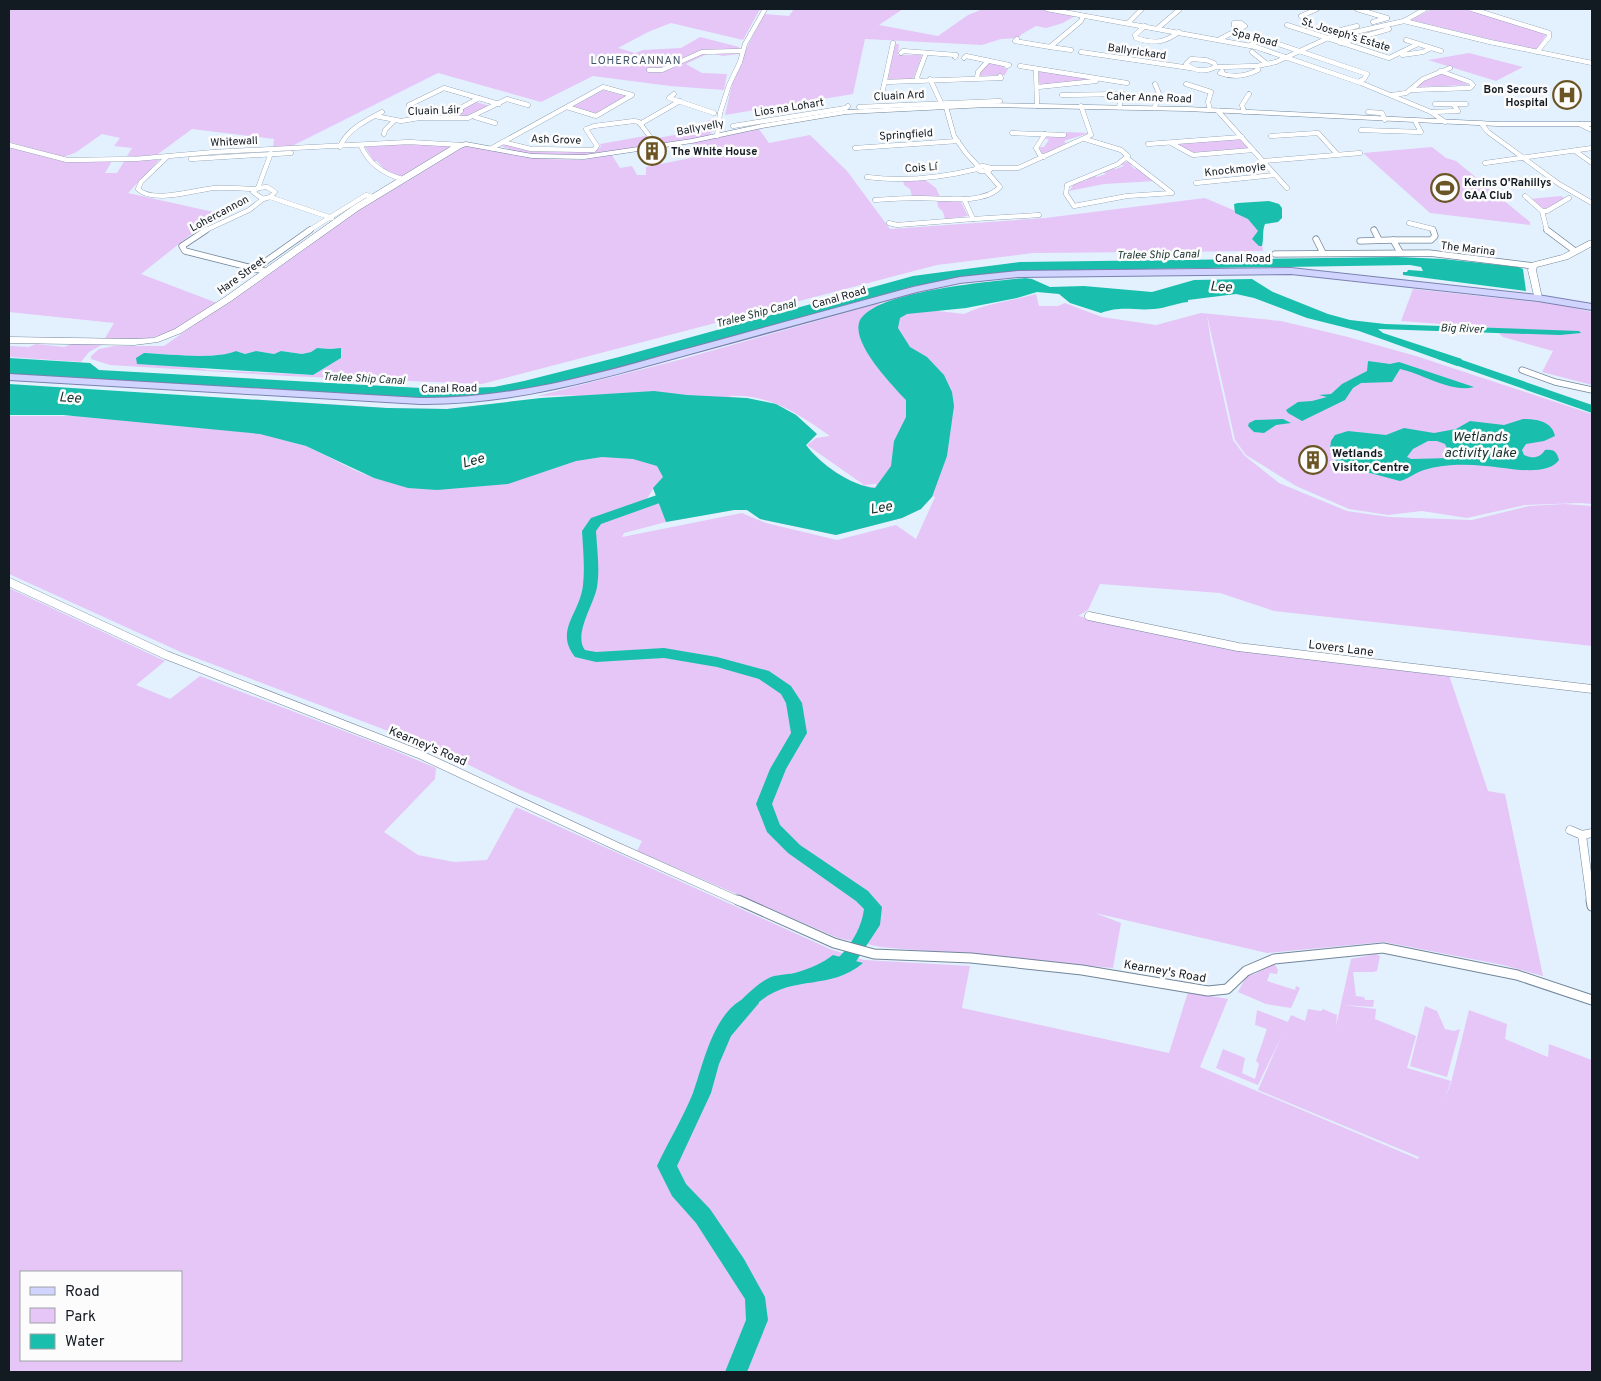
<svg xmlns="http://www.w3.org/2000/svg" width="1601" height="1381" viewBox="0 0 1601 1381" font-family="Overpass,sans-serif">
<style>
.green{fill:#e5c6f7;fill-rule:evenodd}
.water{fill:#19bfac;fill-rule:evenodd}
.lines{fill:none;stroke-linecap:round;stroke-linejoin:round}
.river{fill:#19bfac;fill-rule:evenodd}
.street-far3-casing{stroke:#72869a;stroke-width:5}
.street-far2-casing{stroke:#72869a;stroke-width:7}
.street-far1-casing{stroke:#72869a;stroke-width:9}
.street-casing{stroke:#72869a;stroke-width:11}
.secondary-casing{stroke:#72869a;stroke-width:1}
.primary-casing{stroke:#7b81b0;stroke-width:2}
.street-far3{stroke:#fff;stroke-width:4.5}
.street-far2{stroke:#fff;stroke-width:5.5}
.street-far1{stroke:#fff;stroke-width:8}
.street{stroke:#fff;stroke-width:9}
.secondary{fill:#fff;fill-rule:evenodd}
.primary{fill:#d1d4fe;fill-rule:evenodd}
.labels{text-anchor:middle;stroke-width:5;stroke-linejoin:round;paint-order:stroke}
.far-street-label{font-size:11px;fill:#121a22;stroke:#fcfcfc}
.far-neighbourhood-label{font-size:11px;letter-spacing:1px;fill:#415467;stroke:#fcfcfc}
.far-poi-label{font-size:11px;font-weight:bold;fill:#121a22;stroke:#fcfcfc;text-anchor:start}
.far-water-label{font-size:11px;font-style:italic;fill:#19312d;stroke:#fcfcfc}
.poi-label{font-size:12px;font-weight:bold;fill:#121a22;stroke:#fcfcfc;text-anchor:start}
.street-label{font-size:12px;fill:#121a22;stroke:#fcfcfc}
.water-label{font-size:14px;font-style:italic;fill:#19312d;stroke:#fcfcfc}
</style>
<rect width="100%" height="100%" fill="#e3f1fe"/>
<g class="green">
<path d="M9,9h751l-17,31 -72,-17 -23,9 -30,16 17,5 8,-3 38,-2 19,-11 39,10 -1,7 -15,2 -14,-3 -23,11 16,9 25,1 -3,16 -54,-4 -77,-10 -52,26 -103,-29 -148,74 -17,1 1,-9 -82,-10 -38,28 -27,-1 5,-8 -18,-2 6,-8 -18,-4 -27,19 -12,4 -54,-15z"/>
<path d="M794,9h109l-24,16 59,11 30,-21 15,-6h62l30,7 -12,7 -17,5 -10,-2 -14,8 -4,4 -17,1 -19,6 -117,-6 -12,55 -128,21 8,-35 9,-17 1,-8 21,-41 25,2z"/>
<path d="M1432,9h32l77,22 5,4 -9,14h-7l-119,-29z"/>
<path d="M895,44h4l-1,11h24l-9,24h-25z"/>
<path d="M1469,53l54,14 -27,14 -68,-21z"/>
<path d="M988,63l17,3 -1,2 4,1 -3,6 -25,1v-4z"/>
<path d="M1041,71l54,8 -52,6 -4,-2 -1,-10z"/>
<path d="M1443,73l26,12 -53,2 5,-5z"/>
<path d="M603,90l23,6 -30,19 -24,-8z"/>
<path d="M476,102l14,4 -19,10h-29l7,-4 8,3 5,-3 -1,-3z"/>
<path d="M711,119l5,2v8l-11,9 -43,6 -7,-2 -4,-5 6,1 30,-5z"/>
<path d="M759,129l10,14 41,-8 37,36 43,58 155,-11 160,-20 54,23 4,30 -230,2 -96,12 -455,119 -195,-8 -177,-11 -19,-6v-3l8,-7 15,-3h50l210,-147 89,-53 23,2 59,11 38,1 29,-5 8,13 12,-2 5,9h9v-8l54,-11 -10,-14zM317,348l13,1 10,-1 1,10 -28,17 -106,-5 -63,-17c25,1 71,7 92,-2l9,3 11,-3 18,3 7,-3 21,3 9,-2z"/>
<path d="M1066,132l23,1 -25,8 2,2 -20,11 -4,-1 -3,-6h5l5,-7 -4,-2 4,-3 17,2z"/>
<path d="M645,136l9,9c-48,7 -107,21 -153,1l5,-2 24,6 65,1 6,-4 -1,-3z"/>
<path d="M1240,138l11,12 -59,3 -14,-9z"/>
<path d="M412,143l43,2 -54,32 -17,-8 -7,-8h-3l-9,-14z"/>
<path d="M9,147l52,14h51l-7,12h12l8,-13h34l-31,33 90,20 -77,61 76,29 -40,27 -16,5 -19,5h-38l10,-17 -105,-11z"/>
<path d="M1432,147l14,11 10,3 74,61v3l-100,-12 -67,-60z"/>
<path d="M1129,161l5,3 -4,1 5,4 4,-1 16,13 -51,3 -35,7 5,-7 13,-4 -2,-1 9,-4 3,2 9,-3 -3,-2 9,-4 4,1 8,-3 -3,-2z"/>
<path d="M924,179l12,9 4,9 -28,-1 -2,-7 -6,-4 -1,-5z"/>
<path d="M1561,196l5,3 -22,10 -15,-10z"/>
<path d="M937,200l24,2 7,14 -23,3 -2,-7 -5,-5z"/>
<path d="M1413,289l142,15 37,8v73l-50,-13 11,-21 -50,-14 -10,-9 -92,-7z"/>
<path d="M1036,294l3,12h19l7,-3 37,14 54,8 45,-12 80,8 67,16 68,19 176,58v90l-12,-1 -55,2 -58,13 -45,-7 -34,4 -39,-6 -53,-23 -50,-31 -11,-15 -28,-125 4,27 22,98 12,16 34,27 68,28 42,6 83,3 57,-14 35,-2 28,2v140l-318,-35 -54,-18 -120,-9 -12,26 -10,6 156,33 135,18 80,8 39,116 17,3 38,182 -40,-11 -119,-23 -117,11 -172,-40 26,10 -8,45 -232,-21 -43,-9 -201,-87 5,-10 -124,-52 -80,-39 -255,-97 -174,-79v-158h69l21,-6 28,-1 77,3 65,11 18,7 7,13 12,3c22,10 54,29 76,34 13,3 32,0 46,-2 15,-1 34,-4 48,-9 14,-5 27,-13 41,-19 69,-29 141,-63 211,-16 9,5 25,14 24,26l-23,11 -33,6 -40,19 -3,-7 -12,19 121,-42c20,19 54,38 81,45 14,4 32,2 46,0 13,-1 26,-5 32,-17l-17,-4c-4,4 -8,6 -13,8 -39,21 -86,-10 -115,-36 -14,-13 -23,-30 -40,-40 -14,-8 -33,-16 -49,-20 -13,-3 -28,-2 -42,-2 -86,5 -159,70 -247,64 -46,-2 -66,-38 -105,-55 -13,-5 -28,-7 -41,-10l135,9 60,1 132,-14 -42,1 138,-35 202,-57 87,10c22,-11 48,-13 72,-20zM728,396c42,-2 69,17 102,40l-14,2 -9,7 57,40 13,-1 -2,3c-24,-1 -54,-23 -69,-42l11,-11 -21,-19 -20,-11zM932,496l3,1 -19,42 -20,-14 -59,15 -71,-17 -24,-10 -120,24 2,-4 42,-11 68,-12h13l13,9 76,16 66,-17 19,-9z"/>
<path d="M9,344l2,2 18,1 7,-3 28,3 8,-3 30,1 -13,7 -8,10 -72,-5z"/>
<path d="M9,588l156,73 -29,24 34,14 30,-23 186,71 50,21 -1,11 -51,53 34,23 36,7 33,-2 29,-53 314,142 34,11 106,6 -8,42 207,45 19,-61 40,7 -28,68 218,92 1,-2 -161,-67 24,-55 -24,50 -42,-17 7,-19 22,9 -3,15 13,6 4,-15 -3,-3 11,-32 -12,-4 2,-15 31,12 3,-7 14,6 3,-12 13,2 2,-2 14,6 -1,11 15,-67 25,-5 4,2 -3,15 -4,1h-20l3,24 8,1 1,3h9l-1,7 -30,-2 33,4 -1,10 41,17 -9,32 44,13 -7,19 7,-17 18,-73 38,14 -2,15 43,18 1,-13 43,16v312h-1583zM21,1272h160v88h-160z"/>
<path d="M1274,963l4,7 -1,4 -7,-1 -3,8 28,9 1,-4 4,2 -9,20 -25,-4 -28,-12 9,-17 8,-1z"/>
<path d="M1425,1006l12,5 8,18 9,2 6,-2 -13,48 -37,-11z"/>
</g>
<g class="water">
<path d="M1269,201l10,3 3,4v10l-4,4 -13,2c-3,7 -1,14 -3,22h-3l-7,-7 6,-8 -10,-12 -13,-6 -1,-9 4,-1z"/>
<path d="M1397,257l47,2 74,8 5,2 3,22 -123,-16v-3h4l1,-2 15,1 -2,-4 -11,-2 -391,6 -72,10 -33,5 -278,77 -100,25 -86,12 -441,-25v-17l81,5 9,7 340,19 55,-2 30,-6 95,-24 294,-81 45,-6 62,-8z"/>
<path d="M1025,278l7,1 18,8 34,-1 68,6 42,-12 58,-1 21,13 55,22 22,6 35,4 194,7 2,2 -21,2 -182,-6 5,4 79,26 -5,7 -98,-35 -52,-13 -53,-20 -18,-4 -48,6v2c-12,1 -21,6 -34,7 -20,2 -32,-4 -53,4l-31,-10 -11,-9 -22,-2 -20,6 -51,10 -59,6 -7,4 -2,10 12,19 17,10 17,18 8,17 2,14 -7,50 -15,41 -11,12 -19,9 -66,17 -76,-16 -13,-9h-13l-68,12 -13,-34 10,-11 -6,-11 -24,-7 -31,-2 -26,4 -68,23 -71,6 -29,-2 -34,-10 -68,-32 -46,-12 -197,-19h-54v-31l378,24 60,1 94,-11 113,-7 33,4 60,3 29,6 20,11 21,19 -11,11c14,19 45,41 69,43l16,-22 3,-25 12,-24v-17c-14,-15 -53,-55 -47,-77 9,-32 136,-42 166,-45z"/>
<path d="M317,348l13,1 11,-1v10l-28,17 -176,-11 -1,-6 8,-5c25,1 71,7 92,-2l9,3 11,-3 18,3 7,-3 21,3 9,-2z"/>
<path d="M1368,361l22,3 9,-2 75,25c-23,6 -51,-13 -74,-18l-8,13 -31,1 -8,5 -8,12 -43,21 -14,-8 -2,-3 12,-8 14,-1 15,-4 -8,-2 12,-1 11,-10 25,-13z"/>
<path d="M1283,419l8,4 -15,2 -12,8 -10,-1 -6,-6 1,-3 6,-3z"/>
<path d="M1523,419c13,0 29,2 32,17l-11,5 -18,3 -4,6 2,5c9,4 16,3 21,-5 9,-1 12,2 14,10 -13,18 -54,7 -74,6 -20,-2 -42,-2 -61,4 -7,2 -20,11 -24,11l-30,-8 -28,-2 -12,-22 1,-8 4,-6 13,-4 38,4 18,-7 30,5 22,-4 14,-8 34,4zM1428,441h9l8,3 7,14 -41,1 -4,-2 6,-8z"/>
<path d="M833,955l30,8c-39,33 -82,4 -119,56l-14,-5c8,-12 27,-31 41,-37 8,-3 18,-2 27,-5 13,-4 25,-9 35,-17z"/>
</g>
<g class="lines">
<g class="river">
<path d="M1442,353l150,52v8l-154,-54 -2,-2z"/>
<path d="M677,488l7,4 -2,3 -81,29 -5,7c1,18 4,38 1,56 -3,18 -24,47 -12,63l11,2 68,-4 53,9 52,14 22,15 11,17 5,30 -21,36 -14,35 8,21 20,20 68,46 14,16 -2,18 -27,41 -21,11 -6,-2 -3,-5c4,-8 13,-9 18,-15 12,-13 21,-29 23,-46l-8,-8 -68,-48 -21,-21 -11,-28 14,-35 21,-36 -5,-30 -5,-9 -22,-15 -42,-12 -53,-9 -68,4 -21,-5c-21,-27 5,-43 8,-72 2,-18 0,-36 -1,-54l9,-13z"/>
<path d="M750,996l6,2 3,5 -28,33 -12,28 -8,29 -34,73 9,18 24,25 34,50 21,38 3,23 -21,52h-22l21,-52 -1,-21 -49,-76 -24,-27 -15,-30c11,-24 26,-48 36,-73 11,-31 21,-85 57,-97z"/>
</g>
<defs>
<g id="street-far3">
<path d="M1047,9l209,38 105,36 70,29 14,10"/>
<path d="M1357,9l30,9"/>
<path d="M1472,9l77,24v4l-12,15"/>
<path d="M1301,16l16,-7"/>
<path d="M1404,21l21,-12"/>
<path d="M1373,22l14,-4"/>
<path d="M1128,23l14,-14"/>
<path d="M1287,25l102,33 29,-14"/>
<path d="M1145,26l-10,9 1,3c18,6 28,5 43,-6"/>
<path d="M1158,28l22,-19"/>
<path d="M1343,34l-2,-4 16,-4"/>
<path d="M1017,39l-2,2 35,6 31,-26 2,-5"/>
<path d="M1220,39l25,-13 -4,-3h-7v3l6,1"/>
<path d="M1406,40l35,11"/>
<path d="M1341,43l48,-14 -4,-4"/>
<path d="M1250,45l14,-6 103,35 -3,5 -6,3"/>
<path d="M1050,47l21,3"/>
<path d="M1118,47l22,7"/>
<path d="M1081,52l109,16"/>
<path d="M1252,52l15,12"/>
<path d="M901,53l2,-2 53,4 -1,2"/>
<path d="M1402,55l21,-3 8,-4"/>
<path d="M964,58l2,-2 43,9 -2,1"/>
<path d="M1191,59l15,1 8,3 2,4c-11,5 -21,5 -30,-3z"/>
<path d="M1020,66l107,17"/>
<path d="M1219,67l38,-1"/>
<path d="M1036,69l1,37"/>
<path d="M649,70h13l40,-18 40,-1"/>
<path d="M1222,71l-2,2c13,5 26,3 38,-3l-1,-4 19,-4 52,-24 76,-17 86,21 102,21"/>
<path d="M977,78l1,-6 10,-11"/>
<path d="M930,79l13,28"/>
<path d="M918,80l-1,-3 9,-24"/>
<path d="M885,82l116,-4 -1,-2"/>
<path d="M1186,84l25,8 -3,10 2,8"/>
<path d="M1038,87l58,-6"/>
<path d="M1410,90l13,-11 27,-11"/>
<path d="M674,94l-5,4 45,15"/>
<path d="M882,94l11,-51"/>
<path d="M1062,95l61,-1 -4,13"/>
<path d="M1392,95l14,-2 4,-3 60,-2 3,-3 -3,-3 -30,-11"/>
<path d="M1435,104h31"/>
<path d="M409,105l35,-17 55,16"/>
<path d="M859,107l141,-6"/>
<path d="M946,107l8,29 12,17 12,13"/>
<path d="M1154,108l6,-12 -5,-12"/>
<path d="M461,111l-4,-1 22,-12"/>
<path d="M1218,111l69,77"/>
<path d="M1244,112l-2,-7 7,-11"/>
<path d="M1368,112l14,1 3,7"/>
<path d="M1431,112l27,-1 -5,-7"/>
<path d="M375,116l26,5 18,-3h49l39,-19 21,6"/>
<path d="M475,117l20,6"/>
<path d="M1481,123l7,9 71,52 33,19"/>
<path d="M640,124l40,-23"/>
<path d="M1579,124l13,6"/>
<path d="M733,126l113,-18 2,-2"/>
<path d="M1361,130l60,2 -6,-11"/>
<path d="M1012,133l52,2"/>
<path d="M384,134l1,-4 9,-9"/>
<path d="M717,136l3,-23 9,-28 11,-23 5,-18 20,-35"/>
<path d="M1271,136l47,-3 19,21"/>
<path d="M1085,139l36,11 7,6 -10,8 -51,21 -1,9 8,12 53,-10 45,-3 -45,-35"/>
<path d="M503,142l28,7 63,1 3,-4 -11,-17 8,-3 40,-5 5,1 18,24"/>
<path d="M1171,143l22,12 60,-5"/>
<path d="M1148,144l94,-7"/>
<path d="M9,145l58,15 68,-1 79,-7 195,-10 53,3"/>
<path d="M361,146c8,18 23,28 41,33"/>
<path d="M340,147c6,-17 27,-27 42,-35"/>
<path d="M492,148l111,-61 29,8 -36,21 -29,-9"/>
<path d="M855,148l103,-7"/>
<path d="M1575,151l17,12"/>
<path d="M167,157l-26,25 -3,7c15,15 56,1 76,-1 13,-1 27,1 40,1"/>
<path d="M1044,157l-4,-2 -4,-7 9,-14"/>
<path d="M191,159l100,-6"/>
<path d="M1264,161l96,-8"/>
<path d="M1485,163l107,-15"/>
<path d="M983,166l8,2 -2,3h-9l-4,-3z"/>
<path d="M991,168h27l73,-33 -10,-29"/>
<path d="M867,177c37,5 73,1 110,-8"/>
<path d="M1196,183l79,-8"/>
<path d="M267,187l8,5 -5,5 -7,2 -10,-7 5,-4z"/>
<path d="M258,188l13,-35"/>
<path d="M1525,196l17,15 5,20"/>
<path d="M270,197l62,21"/>
<path d="M875,200c14,-1 29,-2 43,-2 22,0 66,7 82,-11l-13,-15"/>
<path d="M1542,211h5l22,-13"/>
<path d="M973,219l66,-4"/>
<path d="M889,223l8,2 76,-6 -9,-20"/>
<path d="M1409,223l24,6 1,2"/>
<path d="M204,231l45,-21 14,-11"/>
<path d="M308,231l58,-36 6,2"/>
</g>
<g id="street-far2">
<path d="M206,230l-24,16 3,5 79,20"/>
<path d="M1374,230l5,10"/>
<path d="M1547,230l28,21"/>
<path d="M1316,239l7,14"/>
<path d="M1360,241l33,-1"/>
<path d="M1400,252l-7,-12h38l4,-4 -2,-6"/>
<path d="M1275,254l154,-1 105,13"/>
<path d="M255,269l55,-39"/>
<path d="M1522,370l33,12 37,8"/>
</g>
<g id="street-far1">
<path d="M9,582l157,73 253,99 197,92 125,56"/>
<path d="M1089,616l149,31 354,42"/>
<path d="M1570,830l12,5 10,-2"/>
<path d="M1582,835l9,67"/>
</g>
<g id="street">
<path d="M738,900l96,43 40,11 97,4 111,12 126,21 19,-2 19,-18 28,-12 109,-11 134,27 75,25"/>
<path d="M1591,900l1,6"/>
</g>
<g id="secondary">
<path d="M987,103l200,4 311,15h94v4h-94l-311,-15 -200,-4 -141,7 -84,14 -70,15 -108,16 -52,-1 -66,-12 -5,2 -102,62 -128,91 -50,32 -23,9 -24,3 -125,-2v-6l125,2 20,-1 21,-9 50,-32 128,-91 102,-62 11,-2 66,12 52,1 108,-16 70,-15 84,-14z"/>
<path d="M1589,241h3v5l-24,13 -31,8 -1,3 6,28 -4,3 -3,-1 -7,-30 3,-7 31,-8z"/>
</g>
<path id="primary" d="M1291,268l247,27 54,9v6l-54,-9 -247,-27 -273,3 -58,6 -43,9c-78,21 -156,42 -234,64 -86,24 -172,49 -263,48l-411,-24v-6l411,24c90,1 174,-23 259,-47 78,-21 156,-43 234,-64l47,-10 58,-6z"/>
</defs>
<use href="#street-far3" class="street-far3-casing"/>
<use href="#street-far2" class="street-far2-casing"/>
<use href="#street-far1" class="street-far1-casing"/>
<use href="#street" class="street-casing"/>
<use href="#secondary" class="secondary-casing"/>
<use href="#primary" class="primary-casing"/>
<use href="#street-far3" class="street-far3"/>
<use href="#street-far2" class="street-far2"/>
<use href="#street-far1" class="street-far1"/>
<use href="#street" class="street"/>
<use href="#secondary" class="secondary"/>
<use href="#primary" class="primary"/>
</g>
<defs>
<symbol id="hospital-ring" viewBox="-11 -11 22 22"><circle r="9.5" fill="#fcfcfc" stroke="#6c5525" stroke-width="1.5"/><path d="M-5-5h3v3.5h4V-5h3V5h-3V1.5h-4V5h-3Z" fill="#6c5525"/></symbol>
<symbol id="building-ring" viewBox="-11 -11 22 22"><circle r="9.5" fill="#fcfcfc" stroke="#6c5525" stroke-width="1.5"/><path d="M-4-6H4V6H1V3H-1V6H-4ZM-2.5-4.3h1.7v1.8h-1.7ZM.8-4.3h1.7v1.8H.8ZM-2.5-1h1.7V.8h-1.7ZM.8-1h1.7V.8H.8Z" fill="#6c5525"/></symbol>
<symbol id="stadium-ring" viewBox="-11 -11 22 22"><circle r="9.5" fill="#fcfcfc" stroke="#6c5525" stroke-width="1.5"/><path d="M0-5a6.5 5 0 1 0 0 10a6.5 5 0 1 0 0-10ZM-3.5-1.8h7v3.6h-7Z" fill="#6c5525"/></symbol>
</defs>
<g fill-rule="evenodd">
<use href="#hospital-ring" x="1551" y="79" width="32" height="32"/>
<use href="#building-ring" x="636" y="135" width="32" height="32"/>
<use href="#stadium-ring" x="1429" y="172" width="32" height="32"/>
<use href="#building-ring" x="1297" y="444" width="32" height="32"/>
</g>
<g class="labels">
<g class="far-street-label">
<text transform="translate(1346 34) rotate(17)" y="4">St. Joseph's Estate</text>
<text transform="translate(1255 37) rotate(15)" y="4">Spa Road</text>
<text transform="translate(1137 51) rotate(8)" y="4">Ballyrickard</text>
<text transform="translate(899 95) rotate(-3)" y="4">Cluain Ard</text>
<text transform="translate(1149 97) rotate(2)" y="4">Caher Anne Road</text>
<text transform="translate(789 107) rotate(-9)" y="4">Lios na Lohart</text>
<text transform="translate(434 110) rotate(-2)" y="4">Cluain Láir</text>
<text transform="translate(700 127) rotate(-11)" y="4">Ballyvelly</text>
<text transform="translate(906 134) rotate(-4)" y="4">Springfield</text>
<text transform="translate(556 139) rotate(2)" y="4">Ash Grove</text>
<text transform="translate(234 141) rotate(-3)" y="4">Whitewall</text>
<text transform="translate(921 167) rotate(-4)" y="4">Cois Lí</text>
<text transform="translate(1235 169) rotate(-6)" y="4">Knockmoyle</text>
<text transform="translate(219 213) rotate(-28)" y="4">Lohercannon</text>
<text transform="translate(1468 248) rotate(7)" y="4">The Marina</text>
<text x="1243" y="262">Canal Road</text>
<text transform="translate(241 275) rotate(-36)" y="4">Hare Street</text>
<text transform="translate(839 297) rotate(-16)" y="4">Canal Road</text>
<text transform="translate(449 388) rotate(-1)" y="4">Canal Road</text>
</g>
<g class="far-neighbourhood-label">
<text x="636" y="64">LOHERCANNAN</text>
</g>
<g class="far-poi-label">
<text x="1548" y="93" text-anchor="end">Bon Secours<tspan x="1548" dy="13">Hospital</tspan></text>
<text x="671" y="155">The White House</text>
<text x="1464" y="186">Kerins O'Rahillys<tspan x="1464" dy="13">GAA Club</tspan></text>
</g>
<g class="far-water-label">
<text transform="translate(1158 254) rotate(-1)" y="4">Tralee Ship Canal</text>
<text transform="translate(756 313) rotate(-15)" y="4">Tralee Ship Canal</text>
<text transform="translate(1462 328) rotate(2)" y="4">Big River</text>
<text transform="translate(364 378) rotate(3)" y="4">Tralee Ship Canal</text>
</g>
<g class="poi-label">
<text x="1332" y="457">Wetlands<tspan x="1332" dy="14">Visitor Centre</tspan></text>
</g>
<g class="street-label">
<text transform="translate(1341 648) rotate(7)" y="4">Lovers Lane</text>
<text transform="translate(428 746) rotate(23)" y="4">Kearney's Road</text>
<text transform="translate(1165 971) rotate(10)" y="4">Kearney's Road</text>
</g>
<g class="water-label">
<text transform="translate(1221 286) rotate(3)" y="5">Lee</text>
<text transform="translate(70 397) rotate(4)" y="5">Lee</text>
<text x="1480" y="441">Wetlands<tspan x="1480" dy="16">activity lake</tspan></text>
<text transform="translate(473 460) rotate(-15)" y="5">Lee</text>
<text transform="translate(881 507) rotate(-9)" y="5">Lee</text>
</g>
</g>
<rect width="1601" height="1381" fill="none" stroke="#121a22" stroke-width="20"/>
<rect x="20" y="1271" width="162" height="90" fill="#fcfcfc" stroke="#9ea2a5"/>
<rect x="30" y="1287" width="25" height="8" fill="#d1d4fe" stroke="#9ea2a5"/>
<text x="65" y="1296" font-size="15" fill="#121a22">Road</text>
<rect x="30" y="1308" width="25" height="15" fill="#e5c6f7" stroke="#9ea2a5"/>
<text x="65" y="1321" font-size="15" fill="#121a22">Park</text>
<rect x="30" y="1334" width="25" height="15" fill="#19bfac" stroke="#9ea2a5"/>
<text x="65" y="1346" font-size="15" fill="#121a22">Water</text>
</svg>
